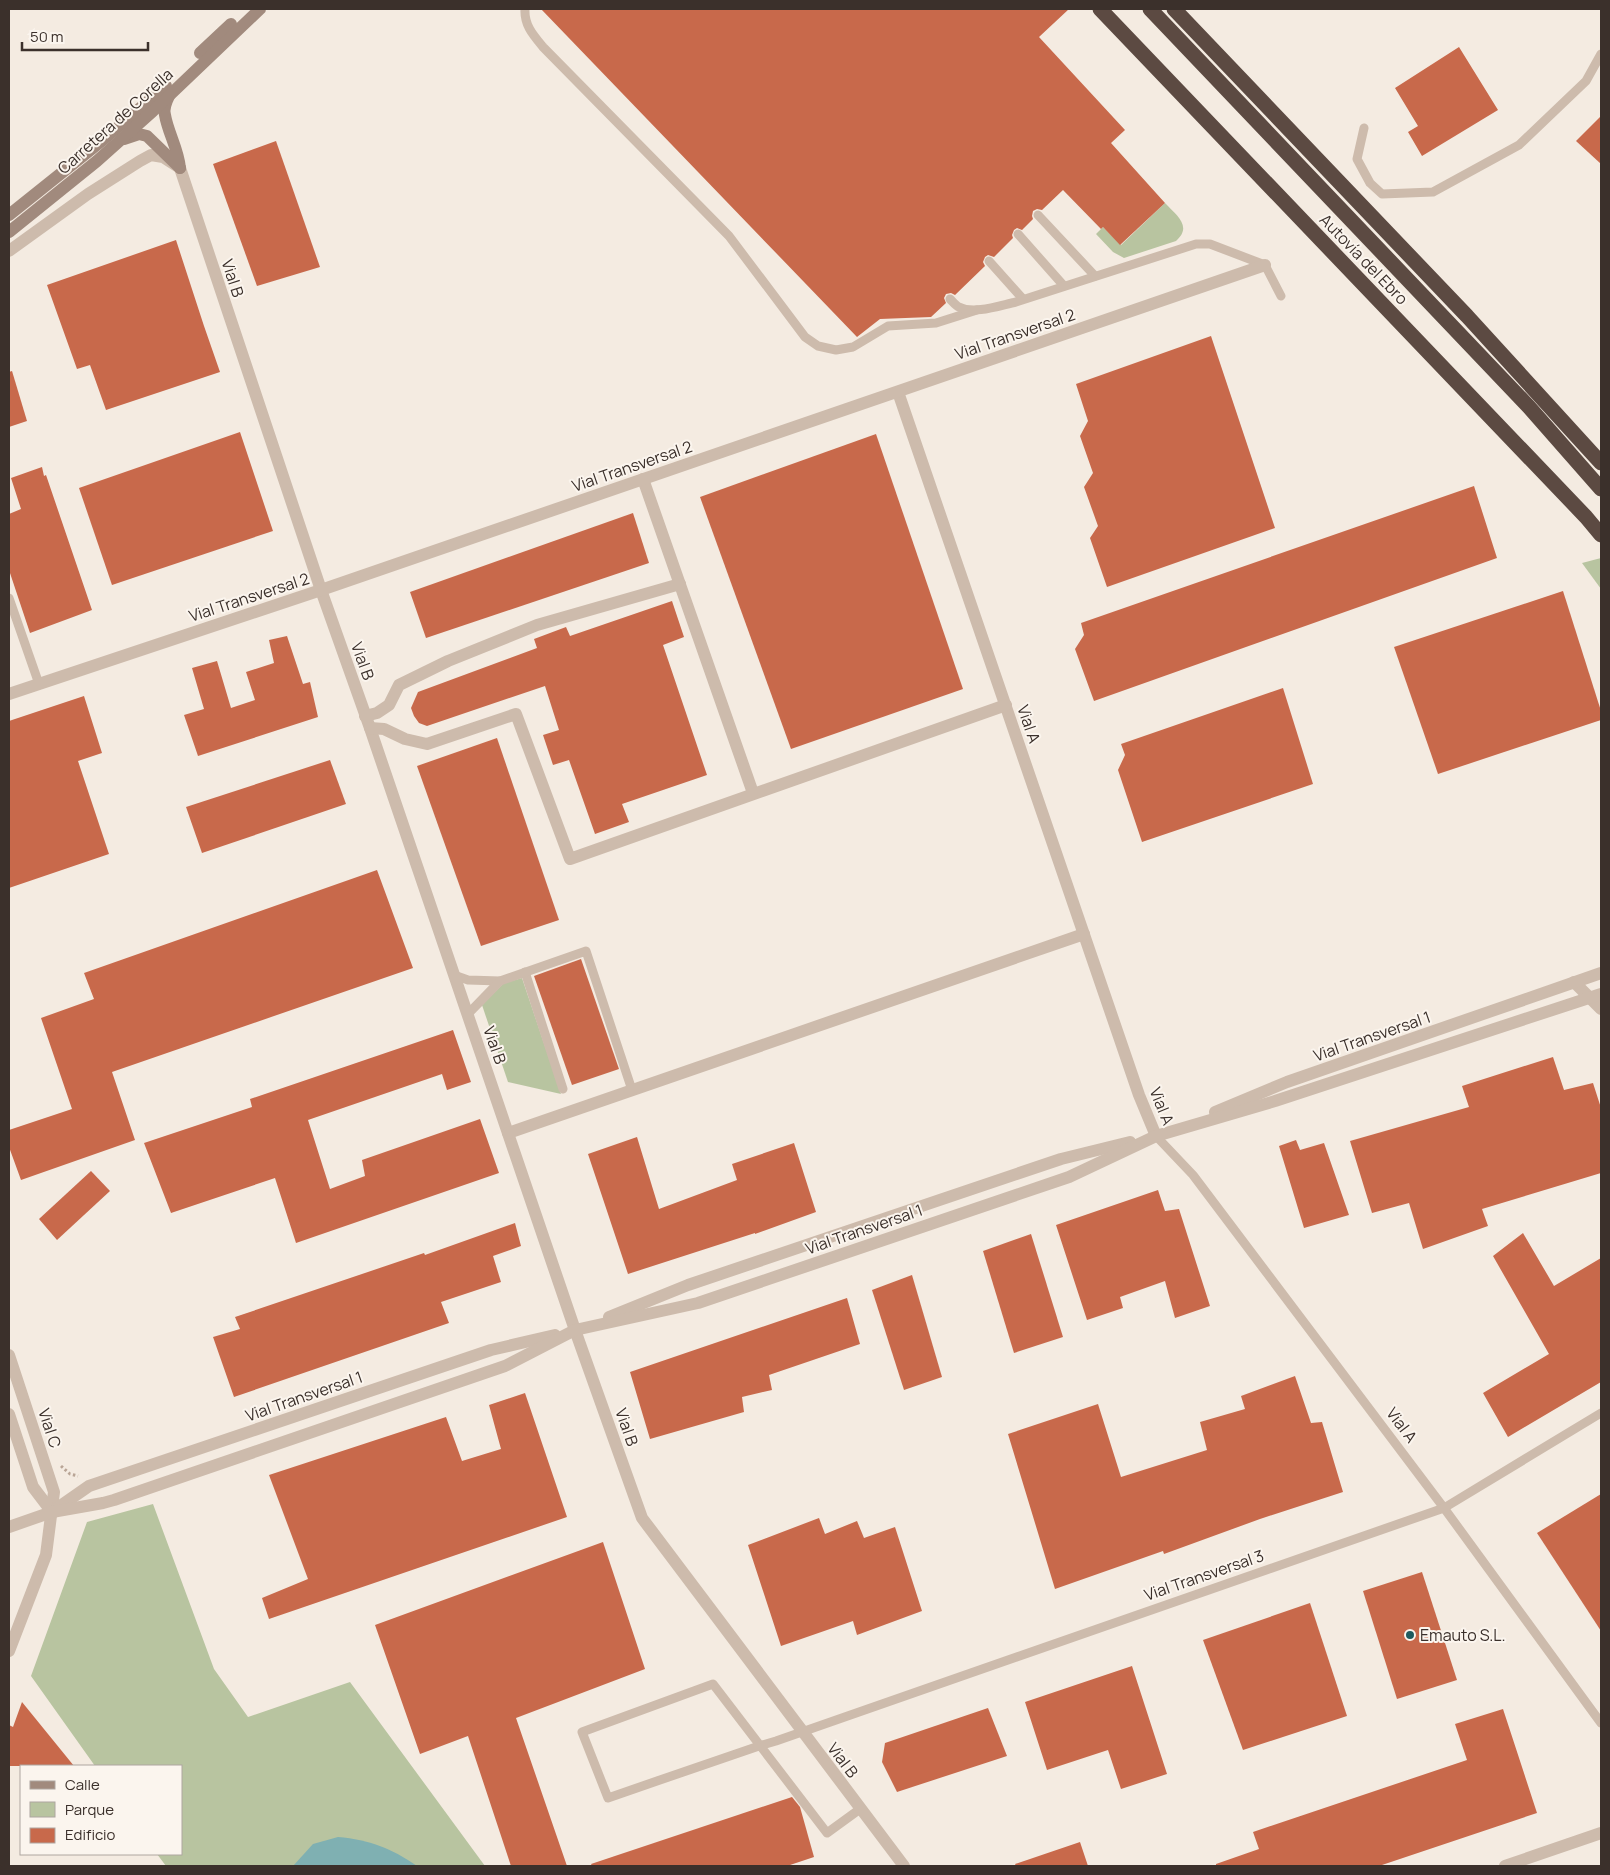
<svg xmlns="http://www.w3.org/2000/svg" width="1610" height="1875" viewBox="0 0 1610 1875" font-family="Manrope,sans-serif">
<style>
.green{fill:#b8c4a0}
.water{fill:#7fb0b2}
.building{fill:#c8694b}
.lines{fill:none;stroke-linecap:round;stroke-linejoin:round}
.path{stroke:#b9a596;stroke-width:3;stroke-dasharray:2.5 2.5;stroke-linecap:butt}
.lane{stroke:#cdbbac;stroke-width:9}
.street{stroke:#cdbbac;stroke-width:12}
.secondary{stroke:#a18a7d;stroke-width:12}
.highway{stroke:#5c4a42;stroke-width:15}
.poi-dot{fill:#1f5a5e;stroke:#fbf5ee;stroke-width:2}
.labels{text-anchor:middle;stroke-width:4;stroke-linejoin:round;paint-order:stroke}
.street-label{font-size:16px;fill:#3b302b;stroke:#fbf5ee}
.poi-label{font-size:16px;fill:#3b302b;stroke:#fbf5ee;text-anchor:start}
</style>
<rect width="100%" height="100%" fill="#f4ebe1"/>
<g class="green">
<path d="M1165,203c11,12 28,23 11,38l-52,17 -11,-6 -17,-18 7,-7 18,18z"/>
<path d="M1601,558v31l-19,-26z"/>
<path d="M522,978l39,116 -53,-12 -26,-77 22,-22z"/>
<path d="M153,1504l61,165 34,48 102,-35 135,184h-319l-9,-12h24v-88h-86l-64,-90 56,-154z"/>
</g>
<path class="water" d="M338,1837c32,3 53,11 79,29h-124l20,-22z"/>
<g class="building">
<path d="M541,9h528l-30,28 86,93 -14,13 54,60 -45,42 -17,-18 -2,2 -38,-39 -21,20 -5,-1 -4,2 -1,5 1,3 -11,11 -5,-2 -3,2 -2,5 1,3 -19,19 -6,-2 -3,2 -2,5 2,4 -30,29 -4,-2 -5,1 -2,4 2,5 -15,14 -51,2 -23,18z"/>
<path d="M1459,47l39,63 -76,46 -14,-24 10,-6 -23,-38z"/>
<path d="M1601,116v48l-25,-23z"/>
<path d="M276,141l44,126 -63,19 -44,-122z"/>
<path d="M176,240l28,86 16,46 -114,38 -16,-45 -13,4 -30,-84z"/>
<path d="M1211,336l64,192 -168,59 -17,-49 8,-12 -14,-39 9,-14 -13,-37 8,-15 -12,-37z"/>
<path d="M12,371l15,50 -18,6v-55z"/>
<path d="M240,432l33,99 -161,54 -33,-97z"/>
<path d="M876,434l87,255 -172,60 -91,-252z"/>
<path d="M42,467l2,9 2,-1 46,135 -62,23 -21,-63v-56l12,-5 -10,-31z"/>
<path d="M1474,486l23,72 -403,143 -19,-52 9,-14 -3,-12z"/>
<path d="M633,513l16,50 -223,75 -16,-46z"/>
<path d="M1563,591l38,120v9l-163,54 -44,-127z"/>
<path d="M672,601l12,36 -21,8 44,130 -85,29 7,18 -34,12 -26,-74 -16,5 -10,-30 16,-5 -14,-44 -118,40 -8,-3 -5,-7 -3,-8 7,-16 119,-44 -3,-9 32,-12 4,9z"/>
<path d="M287,636l16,48 7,-2 8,35 -120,39 -14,-41 20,-6 -12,-41 25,-7 14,47 24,-8 -9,-28 28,-9 -5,-23z"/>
<path d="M1283,688l30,96 -171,58 -24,-72 7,-15 -4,-11z"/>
<path d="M84,696l18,57 -24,8 31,93 -100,34v-167z"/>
<path d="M497,738l62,182 -78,26 -64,-180z"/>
<path d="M330,760l16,44 -144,49 -16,-46z"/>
<path d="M377,870l36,98 -301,104 23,68 -114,40 -12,-33v-17l63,-21 -31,-91 53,-19 -10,-26z"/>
<path d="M581,959l38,110 -47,16 -38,-109z"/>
<path d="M453,1030l18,52 -24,8 -5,-16 -134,46 22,69 35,-13 -3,-16 118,-41 19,54 -203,70 -21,-65 -104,35 -27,-70 108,-36 -2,-8z"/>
<path d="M1553,1057l11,33 29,-7 8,25v65l-119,36 6,17 -65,23 -14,-46 -37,10 -22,-72 119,-34 -7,-21z"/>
<path d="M637,1137l22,72 78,-29 -5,-16 62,-21 22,69 -61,22v-1l-127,41 -40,-120z"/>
<path d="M1296,1140l4,10 24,-7 25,72 -45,13 -25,-82z"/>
<path d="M91,1171l19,20 -53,49 -18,-21z"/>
<path d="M1158,1190l7,21 14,-2 31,97 -35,12 -10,-37 -45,16 3,11 -36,12 -31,-95z"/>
<path d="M515,1223l6,23 -28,10 8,26 -60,20 8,21 -215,74 -21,-60 27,-8 -5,-12 189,-64 1,2z"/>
<path d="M1523,1233l31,53 47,-28v124l-93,55 -25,-44 66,-39 -56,-98z"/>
<path d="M1031,1234l32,103 -49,16 -31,-102z"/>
<path d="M912,1275l30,102 -38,13 -32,-100z"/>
<path d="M847,1298l13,46 -91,31 3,15 -30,7 2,15 -94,27 -20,-67z"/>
<path d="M1295,1376l16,47 11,-1 21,70 -83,27 -96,35 -1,-3 -108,38 -47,-155 90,-30 23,73 86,-27 -7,-28 45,-13 -4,-13z"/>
<path d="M525,1393l42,124 -298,102 -7,-21 46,-19 -39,-104 177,-58 16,44 39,-12 -12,-44z"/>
<path d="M1601,1494v137l-64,-98z"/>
<path d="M819,1518l6,16 32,-13 7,17 31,-11 27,84 -65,24 -4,-14 -72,25 -33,-101z"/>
<path d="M603,1542l42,127 -129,49 51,148h-56l-43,-130 -48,18 -45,-129z"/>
<path d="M1422,1572l35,108 -60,19 -34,-108z"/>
<path d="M1310,1603l37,113 -104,34 -40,-110z"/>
<path d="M1132,1666l35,108 -46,15 -13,-39 -61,20 -22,-68z"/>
<path d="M22,1702l52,64h-65v-41l4,2z"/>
<path d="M988,1708l19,48 -110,36 -15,-30 3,-19z"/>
<path d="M1503,1709l34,104 -158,53h-163v-2l43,-15 -6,-17 214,-72 -12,-36z"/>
<path d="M792,1797l8,10 14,50 -27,9h-195l-1,-2z"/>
<path d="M1080,1842l8,24h-72l-1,-2z"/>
</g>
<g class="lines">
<path class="path" d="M61,1466l9,8 8,2"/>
<g class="lane">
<path d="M525,9c-1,16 8,26 18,38l186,189 76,101 13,9 18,4 17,-3 35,-21 48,-3 41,-13"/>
<path d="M1364,128l-7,31 13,24 12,11 51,-2 86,-47 67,-64 15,-27"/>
<path d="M1038,215l57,61"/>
<path d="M1018,234l46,52"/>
<path d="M989,261l34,38"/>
<path d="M950,299c3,3 6,7 9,8 15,8 42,-2 57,-5l180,-58h14l55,21 16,31"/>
<path d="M9,598l30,86"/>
<path d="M525,972l38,117"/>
<path d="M454,975l14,5 32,1 86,-30 46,139"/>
<path d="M467,1015l33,-34"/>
<path d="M1156,1136l37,39 251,333 157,215"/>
<path d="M860,1809l-33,24 -114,-149 -131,48 26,66 49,-17 102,-35 17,-5 668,-233 157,-95"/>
</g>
<g class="street">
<path d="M9,251l79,-57 52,-33 11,-6 12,2 17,11 141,422 49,138 205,602 67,188 262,348"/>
<path d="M898,392l241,703 17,41"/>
<path d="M643,479l110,314"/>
<path d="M9,694l312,-104 944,-325"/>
<path d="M365,716l12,-3 12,-8 10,-20 49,-24 89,-36 143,-41"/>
<path d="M370,728l14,1 21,10 22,5 89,-30 54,145 436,-154"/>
<path d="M1574,982l27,27"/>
<path d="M1215,1112l72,-30 314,-109"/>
<path d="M508,1133l576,-199"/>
<path d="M609,1317l79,-32 373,-126 69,-17"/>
<path d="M9,1355l45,137 -8,63 -37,96"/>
<path d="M9,1414l24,73 19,25"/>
<path d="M56,1509l33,-23 402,-136 64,-15"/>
<path d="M9,1527l43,-15 51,-9 11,-3 391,-134 70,-36 123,-27 371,-126 87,-41 119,-35 326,-107"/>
<path d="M1505,1866l96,-33"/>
</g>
<g class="secondary">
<path d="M200,53l31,-29"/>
<path d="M169,96c-3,6 -6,12 -4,19 3,18 13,33 15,53"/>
<path d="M124,139l15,-5 8,2 33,32"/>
<path d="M9,215l95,-76 62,-53"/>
<path d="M9,232l88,-71 56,-50 107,-102"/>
</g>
<g class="highway">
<path d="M1100,9l486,508 15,18"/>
<path d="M1150,9l379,398 72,82"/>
<path d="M1174,9l293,307 134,147"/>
</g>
</g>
<circle class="poi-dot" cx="1410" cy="1635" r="5"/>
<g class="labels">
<g class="street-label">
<text transform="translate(115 121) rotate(-42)" y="6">Carretera de Corella</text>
<text transform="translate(1364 259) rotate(46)" y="6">Autovía del Ebro</text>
<text transform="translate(233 278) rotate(72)" y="6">Vial B</text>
<text transform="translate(1015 334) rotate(-19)" y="6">Vial Transversal 2</text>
<text transform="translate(632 466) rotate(-19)" y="6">Vial Transversal 2</text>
<text transform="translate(249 597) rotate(-18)" y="6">Vial Transversal 2</text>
<text transform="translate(363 661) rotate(70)" y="6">Vial B</text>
<text transform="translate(1029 724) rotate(71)" y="6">Vial A</text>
<text transform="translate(1372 1036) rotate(-19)" y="6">Vial Transversal 1</text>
<text transform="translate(495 1045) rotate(71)" y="6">Vial B</text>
<text transform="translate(1162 1106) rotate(68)" y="6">Vial A</text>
<text transform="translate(864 1229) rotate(-19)" y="6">Vial Transversal 1</text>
<text transform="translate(304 1396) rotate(-19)" y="6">Vial Transversal 1</text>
<text transform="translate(1402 1425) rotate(53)" y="6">Vial A</text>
<text transform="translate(627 1427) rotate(71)" y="6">Vial B</text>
<text transform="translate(50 1428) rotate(72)" y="6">Vial C</text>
<text transform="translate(1204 1575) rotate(-19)" y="6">Vial Transversal 3</text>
<text transform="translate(843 1760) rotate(53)" y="6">Vial B</text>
</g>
<g class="poi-label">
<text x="1420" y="1641">Emauto S.L.</text>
</g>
</g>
<rect width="1610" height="1875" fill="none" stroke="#3b302b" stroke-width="20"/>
<rect x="20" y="1765" width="162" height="90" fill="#fbf5ee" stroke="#aea6a0"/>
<rect x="30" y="1781" width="25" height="8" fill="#a18a7d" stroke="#aea6a0"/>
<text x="65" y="1790" font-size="15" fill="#3b302b">Calle</text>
<rect x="30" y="1802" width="25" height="15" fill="#b8c4a0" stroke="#aea6a0"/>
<text x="65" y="1815" font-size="15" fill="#3b302b">Parque</text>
<rect x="30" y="1828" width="25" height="15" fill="#c8694b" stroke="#aea6a0"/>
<text x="65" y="1840" font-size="15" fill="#3b302b">Edificio</text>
<path d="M22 42v8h126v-8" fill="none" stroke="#3b302b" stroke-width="2.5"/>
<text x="30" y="42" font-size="15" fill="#3b302b" stroke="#fbf5ee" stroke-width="4" paint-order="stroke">50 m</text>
</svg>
